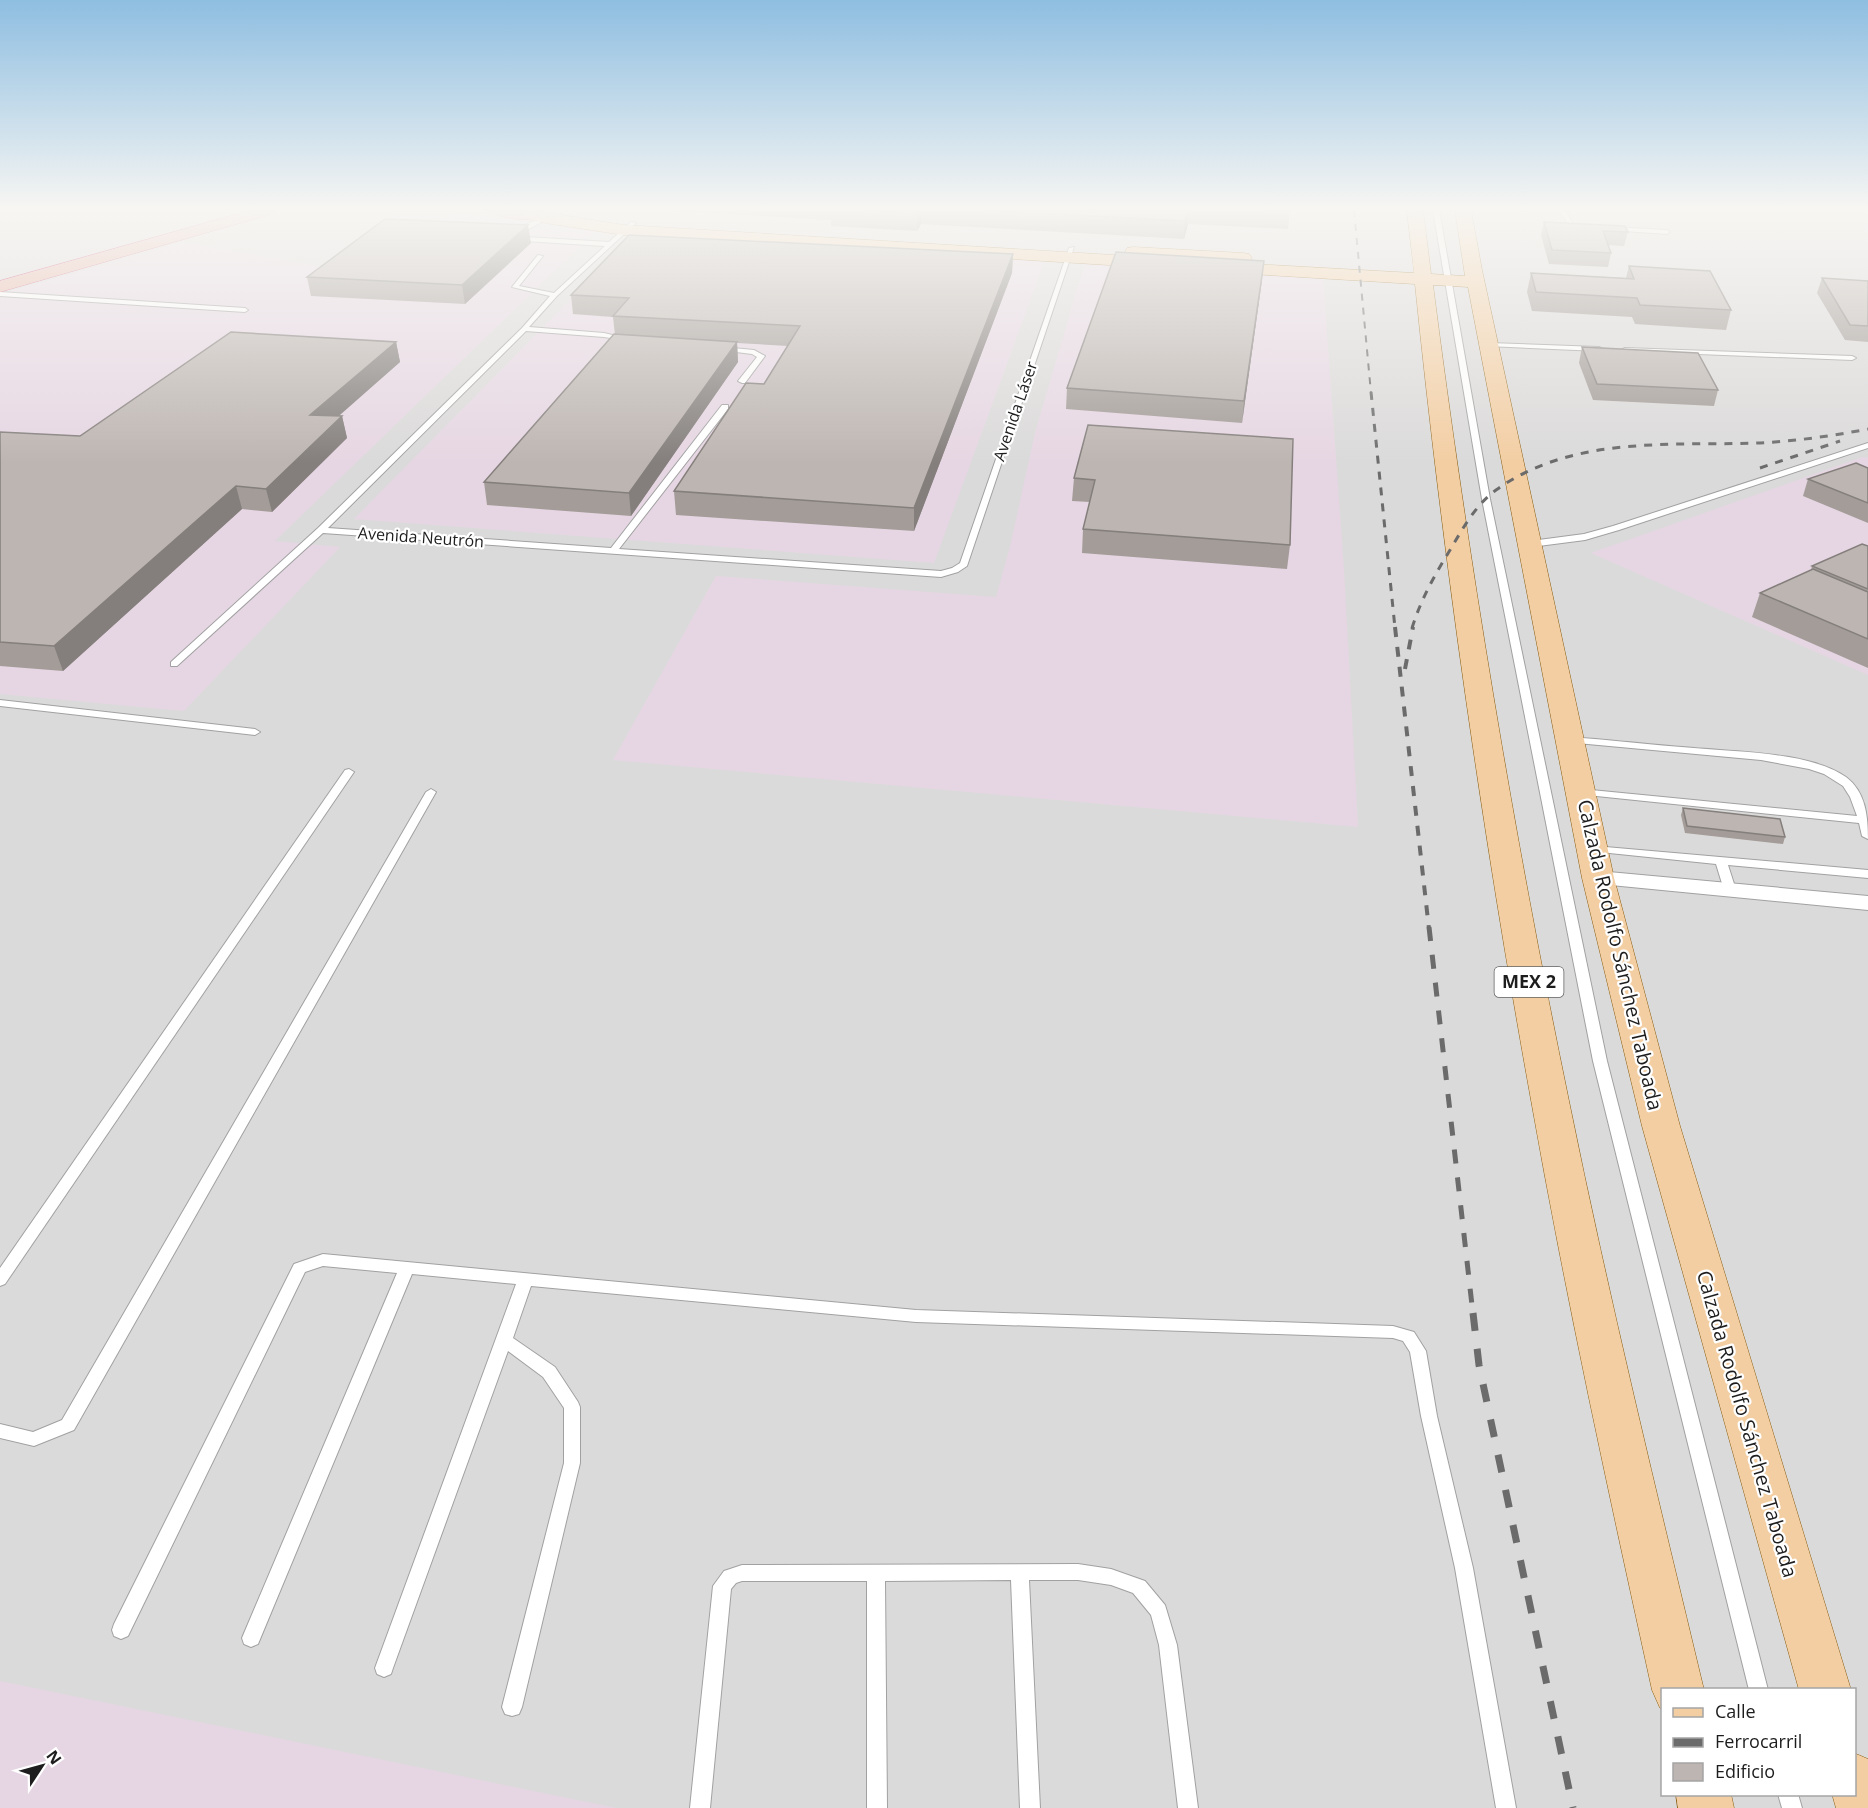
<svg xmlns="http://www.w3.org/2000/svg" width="1868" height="1808" viewBox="0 0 1868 1808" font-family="'Open Sans',sans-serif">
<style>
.residential{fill:#dbdada;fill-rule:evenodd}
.industrial{fill:#e6d6e3}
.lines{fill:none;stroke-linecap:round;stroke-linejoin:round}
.service-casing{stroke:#a1a1a1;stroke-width:2}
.minor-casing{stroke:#a1a1a1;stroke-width:2}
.primary-casing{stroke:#885c0e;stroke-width:1}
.trunk-casing{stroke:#c7346b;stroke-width:1}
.service{fill:#fff;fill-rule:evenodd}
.minor{fill:#fff;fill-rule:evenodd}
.primary{fill:#f3cea3;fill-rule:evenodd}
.trunk{fill:#e8b0a3;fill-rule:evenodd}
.rail-far4{stroke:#6b6b6b;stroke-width:2;stroke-dasharray:7 7;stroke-linecap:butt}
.rail-far3{stroke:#6b6b6b;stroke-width:3;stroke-dasharray:8 8;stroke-linecap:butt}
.rail-far2{stroke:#6b6b6b;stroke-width:4;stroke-dasharray:10 10;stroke-linecap:butt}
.rail-far1{stroke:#6b6b6b;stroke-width:5;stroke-dasharray:14 14;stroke-linecap:butt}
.rail{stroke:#6b6b6b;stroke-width:7;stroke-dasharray:18 18;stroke-linecap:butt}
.wall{fill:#a39c98}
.shaded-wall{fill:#847f7c}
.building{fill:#bdb5b1;stroke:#847f7c;stroke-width:1.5}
.labels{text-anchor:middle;stroke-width:4.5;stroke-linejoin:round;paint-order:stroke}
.far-street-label{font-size:16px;fill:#1d1d1d;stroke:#fff}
.shield{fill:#fff;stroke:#616161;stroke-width:1.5}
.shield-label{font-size:18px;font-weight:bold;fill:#1d1d1d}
.street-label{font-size:20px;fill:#1d1d1d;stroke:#fff}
</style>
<rect width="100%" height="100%" fill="#edeae4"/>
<path class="residential" d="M0,210h1868v1598h-1868zM1662,1690h192v104h-192z"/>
<g class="industrial">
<path d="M400,210h46l150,21 -321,310 65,6 -156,164 -184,-17v-400l183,-52 145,26z"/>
<path d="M631,238l414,22 -111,303 -580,-44z"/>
<path d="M1085,262l238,15 21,293 14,257 -745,-67 103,-184 280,21 14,-50 25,-114z"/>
<path d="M1863,457l5,1v217l-277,-122z"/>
<path d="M0,1681l616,127h-616z"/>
</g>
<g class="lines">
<defs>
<g id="service">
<path d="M1433,210h6l51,289 117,562 161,629h-19l-156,-629 -111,-562z"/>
<path d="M1559,210h6l13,23h-4z"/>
<path d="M545,216l2,3 -29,16 7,2 84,5 22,-20 5,1 -79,73 -28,31 75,6 25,6v2l-25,-4 -78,-6 -198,197 283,20 111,-143h6v4l-109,140 322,22 11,-3 8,-5 109,-315 5,-1 -107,319 -9,6 -17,5 -618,-44 -146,133h-6v-4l147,-134 204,-200 28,-32 -38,-9 26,-32 5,1 -24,30 35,7 51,-47 -81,-5 -13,-6 10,-8z"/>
<path d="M1612,227l55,3 3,2 -3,2 -57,-4z"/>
<path d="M0,292l245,16 3,2 -3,2 -245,-16z"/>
<path d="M1489,343l110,4 4,2 -4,2 -112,-5v-2z"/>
<path d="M722,347l32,3 11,6 -20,27h-3l-4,-2 19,-24 -5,-3 -32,-4 -2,-1z"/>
<path d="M1625,348l227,8 4,2 -4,2 -229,-9 -2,-1z"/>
<path d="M1868,443v5l-249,82 -34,10 -54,7 -4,-3 4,-3 53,-7 29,-8z"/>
<path d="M0,700l255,29 5,3 -5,3 -255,-29z"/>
<path d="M1570,737c41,3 82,8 124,11 43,4 116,4 152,29 20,15 22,40 22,62l-6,-3 -3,-13 -282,-29 -1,-2 5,-3 276,27 -7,-19 -7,-11 -19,-12 -15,-5 -48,-9 -195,-18 -1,-2z"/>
<path d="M349,769l5,3 -349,512 -5,2v-18l345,-498z"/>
<path d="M431,789l5,3 -362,638 -40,16 -34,-8v-14l33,8 29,-12 364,-628z"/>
<path d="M1594,846l274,24v8l-140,-13 8,25 -6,4 -6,-4 -8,-26 -126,-13 -2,-2z"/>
<path d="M323,1254l593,56 477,16 21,6 12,19 11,65 36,152 43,240h-20l-41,-240 -34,-152 -11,-64 -7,-11 -10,-3 -477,-16 -385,-36 -18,52 42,29 23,35 2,5v56l-58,244 -3,7 -7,2 -7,-2 -3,-7 62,-244v-55l-21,-31 -35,-26 -115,317 -2,6 -7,3 -7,-3 -2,-6 141,-384 -104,-10 -154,370 -7,3 -7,-3 -2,-6 155,-365 -74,-7 -18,6 -177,364 -7,3 -7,-3 -2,-6 2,-6 180,-360z"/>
<path d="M1078,1564l33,5 34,12 20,24 12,40 21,163h-20l-19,-163 -8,-30 -18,-22 -22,-8 -33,-5h-49l11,228h-20l-9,-228 -126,1 2,227h-20v-227h-125l-6,2 -5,6 -21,219h-20l23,-222 11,-15 18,-6z"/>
<path d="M1778,1794h20l4,14h-20z"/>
</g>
<path id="minor" d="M1598,871l270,25v14l-278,-27 -4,-5 4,-5z"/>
<g id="primary">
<path d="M503,210h27l94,15 505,31 -4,-4 2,-4 6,-1 110,6 6,1 3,4 -3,4 -6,1 -83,-4 6,4 -3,4 -6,1 -533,-33 -79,-12 -40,-10z"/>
<path d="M1407,210h16l8,64 34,2 -10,-66h16l11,60 132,608 66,248 171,564h-52l-157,-564 -60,-248 -114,-591 -35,-2c35,273 80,546 136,816 40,197 88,393 135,589h-42v19l-2,-1 -8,-18c-43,-196 -86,-392 -121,-590 -49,-270 -88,-543 -116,-816l-198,-12 -6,-1 -3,-4 3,-4 6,-1 197,11z"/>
<path d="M1854,1753l14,6v49h-32l-4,-14h22z"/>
<path d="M1676,1794h55l3,14h-56z"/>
</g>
<g id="trunk">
<path d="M252,210h25l-2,3 -275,79v-11z"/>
<path d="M486,210h38l15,3 2,3c-7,8 -48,1 -55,-6z"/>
</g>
</defs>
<use href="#service" class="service-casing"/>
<use href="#minor" class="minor-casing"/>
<use href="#primary" class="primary-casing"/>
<use href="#trunk" class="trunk-casing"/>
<use href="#service" class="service"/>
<use href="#minor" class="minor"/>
<use href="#primary" class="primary"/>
<use href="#trunk" class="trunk"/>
<path class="rail-far4" d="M1354,210l17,183"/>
<g class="rail-far3">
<path d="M1371,392l24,236"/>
<path d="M1760,468l80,-27"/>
<path d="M1412,628c8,-26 21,-50 35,-73 14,-23 27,-49 49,-65 77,-55 175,-44 264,-47 36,-2 72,-7 108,-14"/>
</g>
<g class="rail-far2">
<path d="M1395,627l34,302"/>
<path d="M1405,669l8,-42"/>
</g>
<path class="rail-far1" d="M1429,927l44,387"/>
<path class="rail" d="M1473,1313l6,52 94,443"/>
</g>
<g class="wall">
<path d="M657,210h633l-2,19 -100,-5 -4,15 -263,-15 -4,7 -86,-5v-6z"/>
<path d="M1544,222l84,10 -4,14 -16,-1 3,8 -3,14 -59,-3 -8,-29z"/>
<path d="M531,243l-66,61 -154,-8 -4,-19z"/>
<path d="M1013,254l-1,19 -98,258 -238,-16 -2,-24 90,-107 24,-38 -51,-3 1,19 -107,154 -144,-11 -3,-23 131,-147 -2,-18 -40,-3 -2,-19z"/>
<path d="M1629,266l102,44 -5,20 -91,-6 -3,-7 -100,-6 -5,-19 4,-19 95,5z"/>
<path d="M1822,278l46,3v61l-23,-2 -28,-47z"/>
<path d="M1262,280l-20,143 -176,-14 1,-21z"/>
<path d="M396,342l4,20 -62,54h4l5,22 -75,74 -30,-3 -179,162 -63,-5v-234l80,4z"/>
<path d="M1582,347l136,43 -4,16 -121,-6 -14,-37z"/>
<path d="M1088,425l202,120 -3,24 -205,-16 1,-24 7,-27 -18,-1 2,-23z"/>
<path d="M1868,468v55l-65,-27 5,-17z"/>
<path d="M1868,546v122l-116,-51 8,-24 51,-23 1,-4z"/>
<path d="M1683,808l102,29 -2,7 -98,-11 -4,-18z"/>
</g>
<g class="shaded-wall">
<path d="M919,210h2v14l-4,7v-18z"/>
<path d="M1188,210v14l-4,15 1,-18z"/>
<path d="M528,225l3,18 -66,61 -3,-19z"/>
<path d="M1013,254l-1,19 -98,258v-23z"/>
<path d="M1264,261l-2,19 -20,143 2,-22z"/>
<path d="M396,342l4,20 -85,75 -5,-22z"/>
<path d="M737,342l1,20 -107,154 -2,-23z"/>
<path d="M342,416l5,22 -75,74 -6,-23z"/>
<path d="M236,486l6,23 -179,162 -9,-25z"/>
</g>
<g class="building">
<path d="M866,210h53l-2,3z"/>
<path d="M983,210h205l-3,11z"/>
<path d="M1262,210h28v1z"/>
<path d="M385,219l143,6 -66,60 -155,-8z"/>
<path d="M1544,222l81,4 3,6 -25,-1 8,22 -59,-3z"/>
<path d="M629,235l384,19 -99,254 -240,-17 72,-108 18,1 36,-58 -187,-10 16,-18 -58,-3z"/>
<path d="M1116,252l148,9 -20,140 -177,-13z"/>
<path d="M1629,266l81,5 21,39 -91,-5 -3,-7 -101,-6 -5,-19 103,6z"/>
<path d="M1822,278l46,3v45l-18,-1z"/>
<path d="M231,332l165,10 -86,73 32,1 -76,73 -30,-3 -182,160 -54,-4v-210l80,4z"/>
<path d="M614,334l123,8 -108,151 -145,-11z"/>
<path d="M1582,347l116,6 20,37 -121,-6z"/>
<path d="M1088,425l205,14 -3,106 -207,-16 12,-49 -21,-2z"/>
<path d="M1856,463l12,5v35l-60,-24z"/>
<path d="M1862,544l6,2v43l-56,-23z"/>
<path d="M1813,569l55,23v47l-108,-46z"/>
<path d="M1683,808l97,11 5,18 -98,-11z"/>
</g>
<linearGradient id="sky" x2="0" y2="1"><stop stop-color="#8ebee1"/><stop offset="0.45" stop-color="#f7f6f3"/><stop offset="1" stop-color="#f7f6f3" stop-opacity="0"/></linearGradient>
<rect width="1868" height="463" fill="url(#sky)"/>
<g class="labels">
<g class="far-street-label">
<text transform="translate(1015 411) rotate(-71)" y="6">Avenida Láser</text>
<text transform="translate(421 537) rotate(4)" y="6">Avenida Neutrón</text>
</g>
<rect class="shield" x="1494.5" y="967" width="69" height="30" rx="4.5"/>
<g class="shield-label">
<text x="1529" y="988">MEX 2</text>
</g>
<g class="street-label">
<text transform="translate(1620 955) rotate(77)" y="7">Calzada Rodolfo Sánchez Taboada</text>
<text transform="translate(1747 1424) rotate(74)" y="7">Calzada Rodolfo Sánchez Taboada</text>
</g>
</g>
<rect x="1661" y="1688" width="195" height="108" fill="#ffffff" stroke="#a5a5a5" stroke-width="1.5"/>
<rect x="1673" y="1708" width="30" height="9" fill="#f3cea3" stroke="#a5a5a5" stroke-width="1.5"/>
<text x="1715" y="1718" font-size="18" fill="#1d1d1d">Calle</text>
<rect x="1673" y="1738" width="30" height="9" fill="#6b6b6b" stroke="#a5a5a5" stroke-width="1.5"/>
<text x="1715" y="1748" font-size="18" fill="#1d1d1d">Ferrocarril</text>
<rect x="1673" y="1763" width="30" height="18" fill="#bdb5b1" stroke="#a5a5a5" stroke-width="1.5"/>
<text x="1715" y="1778" font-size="18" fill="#1d1d1d">Edificio</text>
<g transform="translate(42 1766) rotate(54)" stroke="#ffffff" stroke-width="4.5" paint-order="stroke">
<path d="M0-4.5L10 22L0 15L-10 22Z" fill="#1d1d1d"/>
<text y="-9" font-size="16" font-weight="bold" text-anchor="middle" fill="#1d1d1d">N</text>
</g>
</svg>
